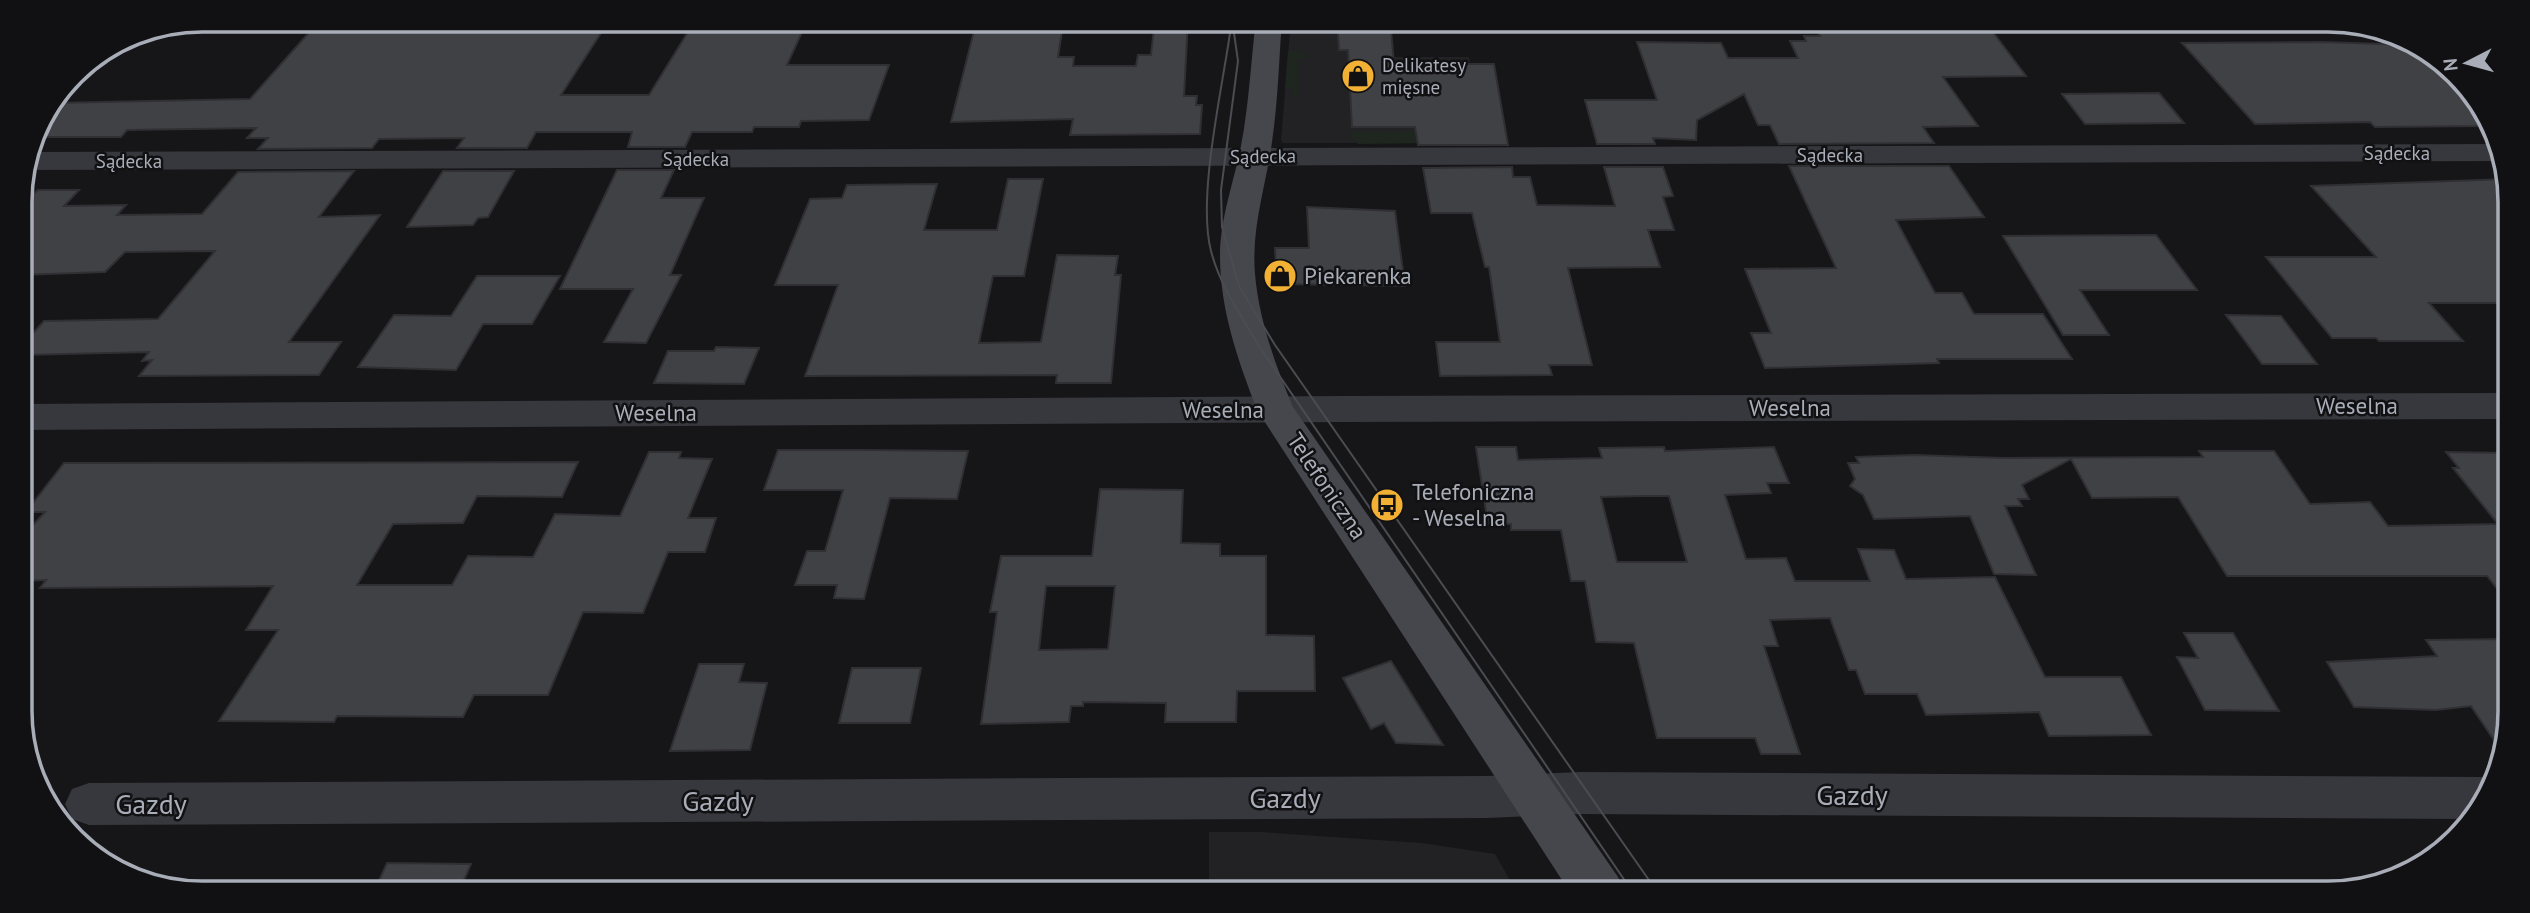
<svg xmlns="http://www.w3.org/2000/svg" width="2530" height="913" viewBox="0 0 2530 913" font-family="'PT Sans',sans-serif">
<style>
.built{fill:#222225}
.green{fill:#1e261f}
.building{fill:#404145;stroke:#303034;stroke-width:2;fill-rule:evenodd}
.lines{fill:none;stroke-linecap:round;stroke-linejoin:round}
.street{fill:#37383d;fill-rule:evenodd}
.secondary{fill:#45474d;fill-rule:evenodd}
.tram{stroke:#4a4c52;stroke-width:2}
.labels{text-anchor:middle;stroke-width:5;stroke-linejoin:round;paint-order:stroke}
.far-poi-label{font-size:19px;fill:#a8adb8;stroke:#111113;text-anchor:start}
.far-street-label{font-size:19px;fill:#a8adb8;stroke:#111113}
.poi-label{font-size:23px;fill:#a8adb8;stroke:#111113;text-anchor:start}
.street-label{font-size:23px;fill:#a8adb8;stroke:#111113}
.near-street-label{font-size:28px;fill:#a8adb8;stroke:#111113}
.rim{fill:none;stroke:#a8adb8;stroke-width:3.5}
</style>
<rect width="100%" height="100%" fill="#161618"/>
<g class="built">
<path d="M1291,19h88l4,38h86l15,86h-201l-2,-3z"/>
<path d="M1209,832h51l162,11 73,11 23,40h-309z"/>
</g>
<g class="green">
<path d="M1298,50l14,8h-15l1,41h-6l1,-11h-8l3,-37z"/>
<path d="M1347,131h84l1,12 -74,1z"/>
</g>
<g class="building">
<path d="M321,19h289l-49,76h88l47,-76h112l-21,46h102l-20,55 -68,1 -2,6h-45l-2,5h-60l-7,15h-57l4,-15h-96l-9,16h-70l7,-10 -85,1 -7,9 -114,1 10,-11h-21l9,-10 -129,2 -6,7h-81l11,-11 1,-23 198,-4z"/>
<path d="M977,19h50l-3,13 38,-1 -4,26h16l-1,9h63l2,-11h13l4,-36h33l-4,77h13l-1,9h6l-2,29 -130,1 3,-16 -122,3z"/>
<path d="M1337,19h53l4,45h100l14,81h-90l-3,-18h-63l-4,-77h-9z"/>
<path d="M1811,19h172l43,57 -83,1 35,49 -55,1 11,16 -155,1 -9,-19h-12l-14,-31 -47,26 -1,20 -43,-2 2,6h-58l-12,-44h72l-20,-58 84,1 7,15h70l-8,-17h16l-2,-5h16z"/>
<path d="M2322,42l89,3 55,37 20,44 -111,1 -5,-5 -115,2 -73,-81z"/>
<path d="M2159,93l25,30 -99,1 -23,-30z"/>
<path d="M1789,166h160l35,51 -88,3 39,73h27l12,21h69l29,45h-135l2,4 -174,5 -14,-35h20l-26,-64 91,-1z"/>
<path d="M1512,167l1,10h17l7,28 78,1 -11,-39h59l10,29 -10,1 11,33h-26l12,37 -92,1 24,97h-43l3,10 -112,1 -4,-34h64l-11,-75h-4l-13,-54h-41l-8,-45z"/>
<path d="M617,170h57l-13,28h43l-34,77h11l-35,68 -42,-1 29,-53h-73z"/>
<path d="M354,171l-35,46 61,-2 -91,127h52l-22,33 -180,1 13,-16 -10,1 7,-9 -128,3v-8l23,-26 114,-2 57,-68 -90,1 -20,20 -85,3v-69l18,-16h41l-15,16 62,-1 -9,10 85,-1 36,-42z"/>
<path d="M443,171h71l-26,46 -10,1 -5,7 -66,2z"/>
<path d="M1008,179h35l-19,97h-31l-14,67 62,-1 16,-87 61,1 -3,19h6l-10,108h-55l1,-8 -252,1 33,-91h-63l35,-86 32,-1 5,-13 90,-1 -13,46h73z"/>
<path d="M2509,179l1,124h-81l34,38h-84l-3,-3h-44l-66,-81h110l-65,-71z"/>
<path d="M1307,207l88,4 10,75 -128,-2 -2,-36h34z"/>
<path d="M2156,235l41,55h-117l29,45h-46l-60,-99z"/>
<path d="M477,276h83l-28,48h-49l-27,46 -98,-3 36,-52 57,1z"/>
<path d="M2226,315l55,1 36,48h-55z"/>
<path d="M716,347l43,1 -15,36 -90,-1 14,-32h46z"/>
<path d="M1476,447h40l2,13 84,-2 -3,-10 65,-1 1,4 109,-4 15,36h-22l4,10 -46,2 21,64 40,-1 9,23h75l-12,-32 36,1 12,29 89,-2 50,100h76l30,58 -102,1 -10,-24 -113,3 -9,-21h-52l-9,-24h-7l-19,-52 -60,2 8,26h-14l36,108h-39l-6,-16h-98l-23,-95 -38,-1 -11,-61h-14l-10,-51h-50v-6h-23zM1642,496h27l18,66h-70l-16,-65z"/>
<path d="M778,450h86l104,1 -11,48 -67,-1 -26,101 -30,-1 3,-13h-42l12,-34h18l18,-61h-79z"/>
<path d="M2199,451h75l36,53 60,-2 18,24 110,-2 -45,-56h6l-13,-16 64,1v152l-23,-29h-260l-49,-79 -86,1 -21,-39 -49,26 7,14h-11l4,7h-17l31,69 -42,-1 -24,-58 -96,3 -11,-24 -13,-9 5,-7 -7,-16h11l-3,-6 59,-2 88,3 200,-1z"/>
<path d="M649,452h32l-2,6 33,1 -24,59h28l-11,34h-37l-25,61 -60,-1 -35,83h-74l-11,22 -126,-1 -3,6 -115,-1 59,-91h-32l27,-44 -233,2 6,-8 -24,1v-44l23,-25h-19l38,-49 514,-1 -16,35 -85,-1 -14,27 -70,1 -36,61h95l16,-29 65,1 22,-43 65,2z"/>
<path d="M1100,489l83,1 -2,53 39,1v12h46v79l48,1 1,55h-78l-1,31h-71l1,-19 -83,-1v4h-12l-2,16 -88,2 16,-112h-7l11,-56h91zM1046,586h69l-7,63 -69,1z"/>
<path d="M2184,633h49l46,78 -74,-1 -28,-53 21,1z"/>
<path d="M2511,639v73l-7,43 -33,-49 -35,4 -82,-3 -27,-45 110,-6 -11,-16z"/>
<path d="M1391,661l52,84 -47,-2 -12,-20 -13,6 -28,-51z"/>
<path d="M699,664h45l-5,18 28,1 -17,67 -80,1z"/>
<path d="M852,668h69l-11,55h-71z"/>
<path d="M387,863l84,1 -13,30h-85z"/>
</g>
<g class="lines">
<g class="street">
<path d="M2494,144l8,17 -2477,9 5,-18z"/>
<path d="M2510,393v26l-1167,3 -1322,8v-26l1322,-8z"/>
<path d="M1580,772l901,5 12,4 -27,38 -886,-5 -93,4 -1398,7 -17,-6 -7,-15 7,-15 17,-6 1398,-7z"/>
</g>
<path class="secondary" d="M1256,19h26c-3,41 -4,82 -10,123 -6,44 -21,86 -17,132 4,46 20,90 38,133l325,470 7,17h-54l-314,-484c-19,-50 -37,-100 -37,-154 0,-38 14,-74 21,-110 8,-42 10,-85 15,-127z"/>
<g class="tram">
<path d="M1232,19l6,42 -17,129 1,37 17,59 36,59 383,548"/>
<path d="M1230,33c-8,57 -33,165 -19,218 9,35 30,64 48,95l375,548"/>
</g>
</g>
<defs>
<symbol id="shop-disc" viewBox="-11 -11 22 22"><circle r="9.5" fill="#f2b134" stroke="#111113"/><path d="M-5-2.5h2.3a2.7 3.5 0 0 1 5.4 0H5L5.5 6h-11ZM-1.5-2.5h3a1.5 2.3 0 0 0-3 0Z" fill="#111"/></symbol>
<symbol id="bus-disc" viewBox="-11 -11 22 22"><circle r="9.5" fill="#f2b134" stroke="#111113"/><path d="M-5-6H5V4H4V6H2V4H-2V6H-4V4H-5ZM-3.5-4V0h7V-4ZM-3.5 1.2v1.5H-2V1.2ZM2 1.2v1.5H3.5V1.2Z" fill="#111"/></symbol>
</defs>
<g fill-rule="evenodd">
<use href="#shop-disc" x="1339" y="57" width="38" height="38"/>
<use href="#shop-disc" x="1261" y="257" width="38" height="38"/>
<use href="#bus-disc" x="1368" y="486" width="38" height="38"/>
</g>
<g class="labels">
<g class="far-poi-label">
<text x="1382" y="72">Delikatesy<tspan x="1382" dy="22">mięsne</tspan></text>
</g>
<g class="far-street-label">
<text x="2397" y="160">Sądecka</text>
<text x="1830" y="162">Sądecka</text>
<text transform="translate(1263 156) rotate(-1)" y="7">Sądecka</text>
<text x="696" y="166">Sądecka</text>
<text x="129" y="168">Sądecka</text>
</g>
<g class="poi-label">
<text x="1304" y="284">Piekarenka</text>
<text x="1412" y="500">Telefoniczna<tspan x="1412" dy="26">- Weselna</tspan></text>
</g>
<g class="street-label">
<text x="2357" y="414">Weselna</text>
<text x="1790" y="416">Weselna</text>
<text x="1223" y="418">Weselna</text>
<text x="656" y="421">Weselna</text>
<text transform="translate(1327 486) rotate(56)" y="8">Telefoniczna</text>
</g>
<g class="near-street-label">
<text x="1852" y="805">Gazdy</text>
<text x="1285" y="808">Gazdy</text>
<text x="718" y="811">Gazdy</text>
<text x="151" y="814">Gazdy</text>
</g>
</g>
<path d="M0 0H2530V913H0ZM202 32H2328A170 170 0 0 1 2498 202V711A170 170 0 0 1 2328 881H202A170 170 0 0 1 32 711V202A170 170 0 0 1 202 32Z" fill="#111113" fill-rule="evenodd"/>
<path class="rim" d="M202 32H2328A170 170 0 0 1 2498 202V711A170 170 0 0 1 2328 881H202A170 170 0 0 1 32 711V202A170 170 0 0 1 202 32Z"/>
<g transform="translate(2467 63) rotate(264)" stroke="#111113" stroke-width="5" paint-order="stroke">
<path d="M0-5L12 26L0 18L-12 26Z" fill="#a8adb8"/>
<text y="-10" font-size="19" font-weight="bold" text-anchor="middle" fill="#a8adb8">N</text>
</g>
</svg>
